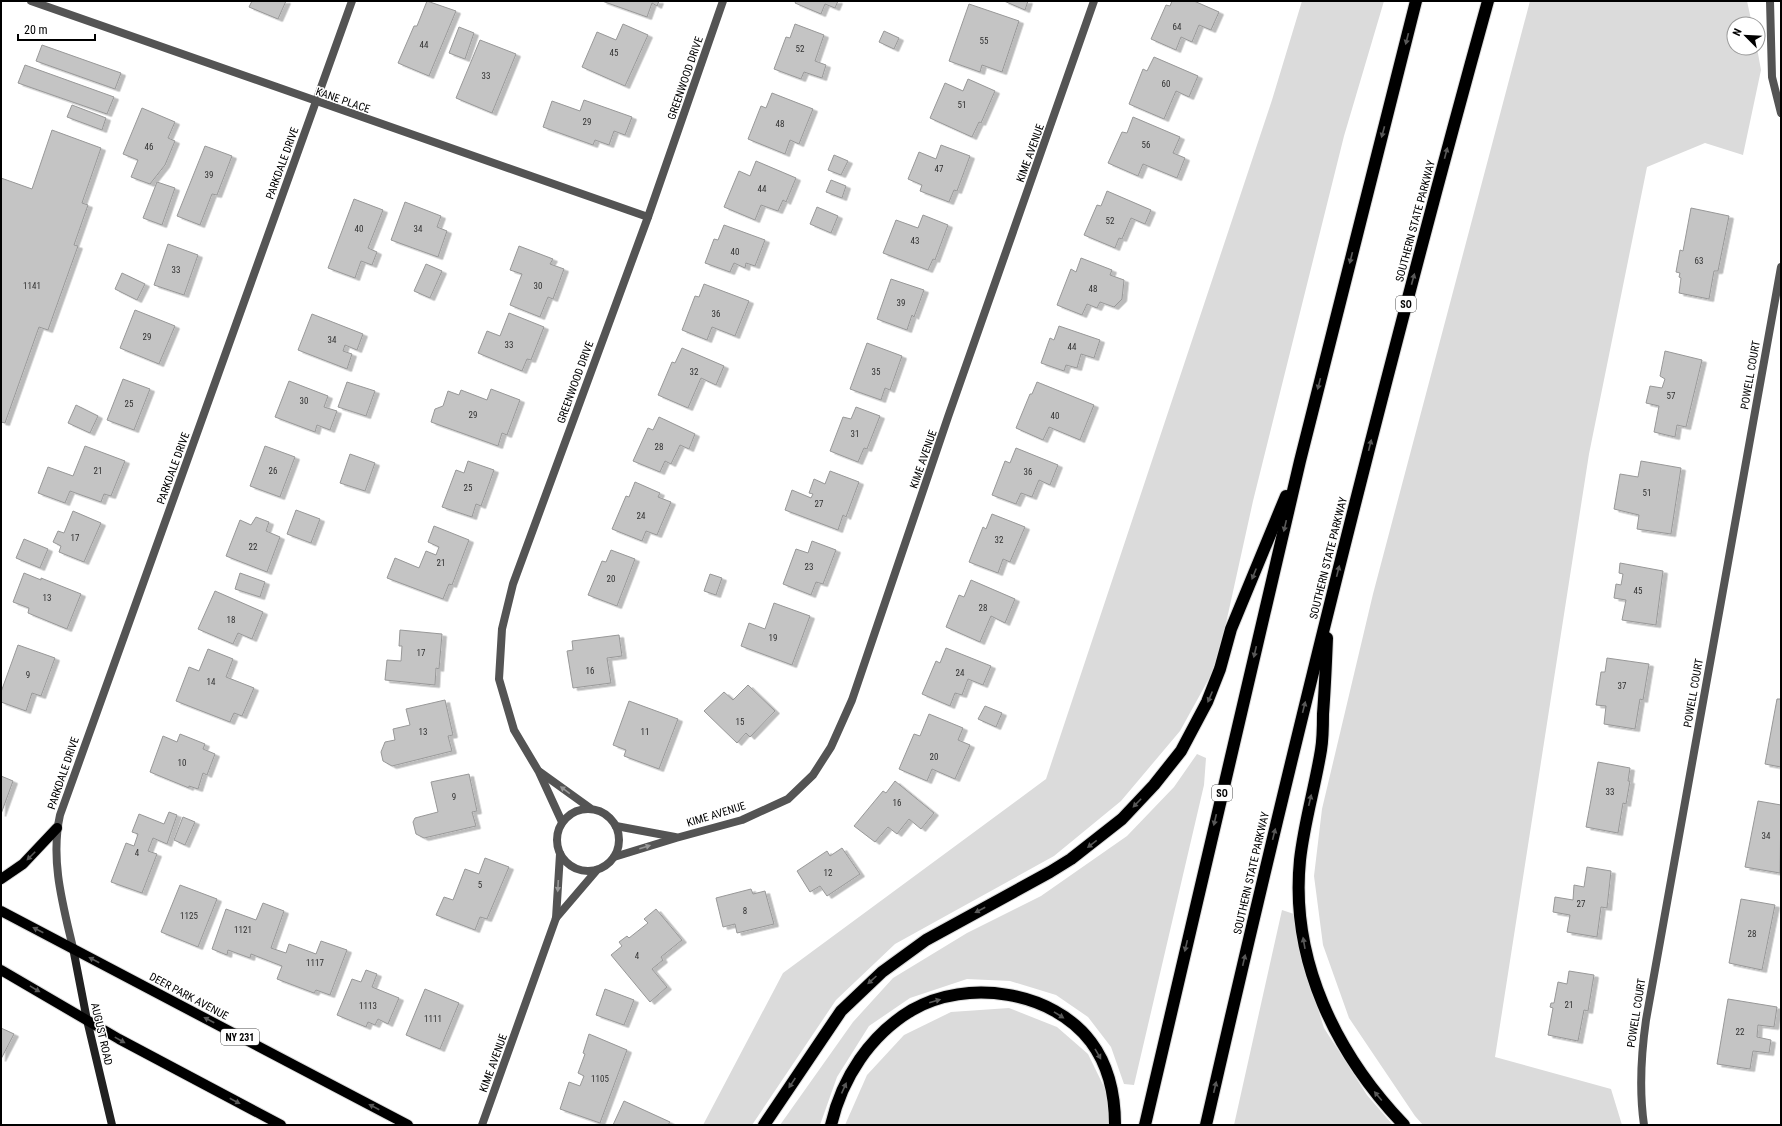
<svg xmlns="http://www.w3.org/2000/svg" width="1782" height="1126" viewBox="0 0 1782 1126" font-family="'Roboto Condensed',sans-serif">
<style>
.green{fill:#dbdbdb}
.building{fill:#c4c4c4;stroke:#989898;filter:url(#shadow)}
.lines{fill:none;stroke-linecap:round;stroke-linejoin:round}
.primary-casing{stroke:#dbdbdb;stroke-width:12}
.highway-casing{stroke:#dbdbdb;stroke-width:14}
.street{stroke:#545454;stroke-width:8}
.secondary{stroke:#212121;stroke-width:8}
.primary{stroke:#000;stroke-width:10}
.highway{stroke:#000;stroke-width:12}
.oneway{fill:#595959}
.oneway2{fill:#989898}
.labels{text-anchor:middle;stroke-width:3;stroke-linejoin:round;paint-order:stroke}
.number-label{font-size:9px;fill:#313131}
.shield{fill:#fff;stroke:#4c4c4c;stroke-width:1}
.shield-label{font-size:10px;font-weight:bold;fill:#000}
.street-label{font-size:11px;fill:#000;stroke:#fff}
</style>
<defs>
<filter id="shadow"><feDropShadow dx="4.5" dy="2.5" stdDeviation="0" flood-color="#0004"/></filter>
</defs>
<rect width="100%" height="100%" fill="#fff"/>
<g class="green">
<path d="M1302,1h82l-40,135 -91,365 -36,163 -37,67 -59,70 -67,55 -159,88 -59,56 -84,125h-49l80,-152 263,-194 226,-679z"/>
<path d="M1530,1h217l5,23h-18v24h23l4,22 -18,85 -38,-12 -58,24 -58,287 -94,603 116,32 11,36h-199l-8,-9 -66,-98 -26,-73 -9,-69 8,-67 51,-215z"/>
<path d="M1197,754l9,4 -2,27 -70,300 -10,-1 -13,-37 -23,-30 -32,-22 -46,-14 -43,-2 -57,19 -41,28 -32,51 -17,48h-40l73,-103 40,-44 74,-45 74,-37 86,-60 47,-49z"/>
<path d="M1282,910l12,4 7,41 23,73 43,67 26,30h-159z"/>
<path d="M1009,1008l48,19 31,27 20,41 1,30h-264l22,-50 37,-40 47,-23z"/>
</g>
<g class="building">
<path d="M252,1h34l-8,18 -29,-12z"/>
<path d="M427,1l29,10 -27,65 -31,-13 16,-37h3z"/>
<path d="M602,1h57l-2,5 -5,-3 -5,14z"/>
<path d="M796,1h42l-3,7 -10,-4 -4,10 -26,-11z"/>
<path d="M1004,1h24l-3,9z"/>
<path d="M1172,1h22l25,11 -8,18 -12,-5 -7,17 -11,-5 -5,13 -25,-11 15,-34 4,1z"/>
<path d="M969,4l50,17 -17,51 -20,-7 -2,7 -31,-11z"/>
<path d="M623,24l25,11 -23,51 -43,-19 15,-35 19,8z"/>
<path d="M795,24l29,11 -9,26 11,4 -4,13 -18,-6 -3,7 -27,-10 12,-32 4,1z"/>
<path d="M459,27l15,6 -9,26 -16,-6z"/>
<path d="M884,31l15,7 -5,11 -15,-7z"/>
<path d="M480,40l36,14 -24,59 -36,-15z"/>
<path d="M42,45l79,28 -6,16 -79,-28z"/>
<path d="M1154,57l44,19 -9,21 -13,-6 -12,28 -35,-15 14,-35 4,2z"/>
<path d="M25,65l89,32 -7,17 -89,-31z"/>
<path d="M968,79l27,12 -14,32 -2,-1 -7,15 -42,-19 15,-35 18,8z"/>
<path d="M772,93l41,16 -14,35 -9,-4 -5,14 -37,-15 13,-33 5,2z"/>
<path d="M584,100l48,17 -7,18 -11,-4 -5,14 -14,-5 -2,5 -50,-18 9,-26 28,10z"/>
<path d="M72,105l34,13 -4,12 -35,-13z"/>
<path d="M142,108l33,14 -7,16 7,3 -10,24 -15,19 -19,-7 7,-17 -15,-6z"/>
<path d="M1133,117l47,20 -7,16 12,5 -8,20 -34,-14 -5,12 -30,-13 14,-31 5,1z"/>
<path d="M52,130l49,18 -19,55 6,2 -14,40 4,1 -30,84 -9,-3 -34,96 -4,-1v-244l31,11z"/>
<path d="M941,145l29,11 -13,35 -3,-1 -5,12 -29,-11 2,-6 -14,-6 11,-27 17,7z"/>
<path d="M205,146l27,10 -15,39 -5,-1 -12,31 -23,-9z"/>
<path d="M834,155l14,6 -7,14 -13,-5z"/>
<path d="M756,161l40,17 -10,24 -3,-2 -5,11 -17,-6 -6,15 -31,-13 15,-36 11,5z"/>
<path d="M831,180l15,6 -4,12 -16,-6z"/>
<path d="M157,182l18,6 -13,37 -19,-7z"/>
<path d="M1107,191l44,19 -6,14 -14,-6 -9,21 -3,-1 -4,10 -31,-13 13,-30 4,1z"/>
<path d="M354,199l29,11 -15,38 9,4 -5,13 -11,-4 -6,17 -27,-10z"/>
<path d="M405,202l36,14 -4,11 10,4 -9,26 -47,-17z"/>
<path d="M817,207l21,9 -7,17 -21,-9z"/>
<path d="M1691,208l38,8 -11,55h-4l-5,28 -30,-6 2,-15 -2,-1 1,-4 -4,-1 4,-22 3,1z"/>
<path d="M923,215l25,10 -13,35 -2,-1 -5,11 -45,-17 13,-33 22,8z"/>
<path d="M724,225l41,15 -10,26 -9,-3 -1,5 -11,-5 -4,9 -25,-9 9,-24 4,1z"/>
<path d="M168,244l30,11 -14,40 -30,-10z"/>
<path d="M519,246l34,13 -3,5 14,5 -11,30 -5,-2 -8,20 -30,-12 12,-31 -12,-4z"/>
<path d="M1081,258l31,12 -2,5 14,5 -2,19 -8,8 -14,-5 -3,6 -10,-4 -5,11 -25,-10 14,-36 5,3z"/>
<path d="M426,264l16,7 -12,27 -16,-7z"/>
<path d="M122,273l23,11 -8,16 -22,-11z"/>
<path d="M891,279l33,11 -10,27 -2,-2 -5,15 -30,-11z"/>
<path d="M704,284l45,17 -14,35 -23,-9 -5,13 -25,-10 13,-34 4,1z"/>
<path d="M135,310l40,16 -16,38 -39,-16z"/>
<path d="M509,313l35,14 -13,33 -4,-1 -5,12 -44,-18 9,-22 13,5z"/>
<path d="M312,314l51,20 -6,16 -12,-5 -2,6 9,3 -5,15 -49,-19z"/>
<path d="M1059,326l41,14 -6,18 -13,-4 -4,14 -11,-3 -2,6 -23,-8 9,-25 4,2z"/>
<path d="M867,343l35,13 -12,34 -5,-2 -4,12 -31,-11z"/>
<path d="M682,348l42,18 -8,19 -15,-7 -13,30 -30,-13 14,-33 3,1z"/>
<path d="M1665,351l37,9 -16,67 -9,-2 -2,12 -21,-5 5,-26 -13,-3 4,-17 12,2 3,-9 -5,-3z"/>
<path d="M123,379l27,10 -16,41 -27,-10z"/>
<path d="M289,381l39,15 -4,11 13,4 -7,19 -13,-5 -2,7 -40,-15z"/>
<path d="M347,382l28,9 -9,25 -28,-9z"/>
<path d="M1037,382l57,23 -14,35 -31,-13 -6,13 -27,-12 14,-34h2z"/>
<path d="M491,389l29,11 -13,35 -5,-2 -4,13 -67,-24 4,-13 8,-3 5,-15 11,4 2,-5 26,10z"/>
<path d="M76,405l22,11 -8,17 -22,-10z"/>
<path d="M856,407l24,9 -13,33 -3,-1 -6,14 -28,-11 13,-34 8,2z"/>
<path d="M659,417l36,17 -6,15 -9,-4 -9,19 -6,-3 -5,11 -27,-11 15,-33 5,2z"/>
<path d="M85,446l40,15 -14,35 -7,-2 -3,8 -31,-11 -5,12 -27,-10 10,-26 25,9z"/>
<path d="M265,446l30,11 -15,40 -30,-11z"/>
<path d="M1016,448l42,17 -8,20 -11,-5 -7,17 -11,-4 -5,11 -24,-9 13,-34 5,2z"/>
<path d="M350,454l25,9 -10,28 -25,-8z"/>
<path d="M468,461l26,9 -13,36 -5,-2 -4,13 -30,-10 14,-37 8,3z"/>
<path d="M1641,461l40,7 -10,66 -34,-5 2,-14 -25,-6 6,-35 18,3z"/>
<path d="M830,471l29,11 -13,35 -3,-2 -5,15 -53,-20 7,-20 19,8 2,-4 -4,-1 5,-14 11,5z"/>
<path d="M635,482l25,11 -2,4 13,5 -14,33 -11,-4 -4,10 -30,-12 14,-33 3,1z"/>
<path d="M296,510l24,9 -9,24 -24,-9z"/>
<path d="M73,511l28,12 -17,39 -25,-10 2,-6 -8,-4 5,-11 6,2z"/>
<path d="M992,514l33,13 -15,35 -7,-3 -5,14 -29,-11 14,-35 3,2z"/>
<path d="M256,517l13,5 -3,9 14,6 -13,35 -41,-16 14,-36 11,5z"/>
<path d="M434,526l35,14 -17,45 -3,-1 -6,15 -56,-21 8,-20 24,10 7,-17 10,4 3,-8 -11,-5z"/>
<path d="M24,539l24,10 -8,19 -24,-10z"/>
<path d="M812,541l24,9 -13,34 -7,-2 -5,13 -28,-11 13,-35 12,4z"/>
<path d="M611,550l24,9 -18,47 -29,-11 14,-34 4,1z"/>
<path d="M1620,563l43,8 -7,54 -34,-5 4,-20 -12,-2 2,-14 5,1 2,-11 -4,-1z"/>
<path d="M24,573l17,7v-2l40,16 -14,35 -39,-16 1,-5 -16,-6z"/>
<path d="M240,573l25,9 -5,15 -25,-8z"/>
<path d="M710,574l12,4 -6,17 -12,-4z"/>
<path d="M971,580l44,19 -10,24 -14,-7 -11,26 -34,-15 13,-32 5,2z"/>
<path d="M215,591l48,21 -11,27 -14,-6 -5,11 -35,-15z"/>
<path d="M774,603l36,13 -18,49 -51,-19 8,-23 16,6z"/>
<path d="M400,630l42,4 -3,35 -3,-1 -1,17 -50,-5 2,-20 14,1 1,-15h-3z"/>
<path d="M619,635l3,21 -15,2 4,25 -38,5 -6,-37 6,-1 -1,-9z"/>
<path d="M18,645l37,13 -14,38 -9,-3 -6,18 -25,-9v-10z"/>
<path d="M946,648l45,18 -8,19 -15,-6 -6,16 -7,-2 -5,13 -28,-12 14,-33 4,2z"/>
<path d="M208,649l25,10 -7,18 28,11 -12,28 -8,-3 -4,9 -54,-21 13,-34 10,4z"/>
<path d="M1607,658l42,6 -6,36 -3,-1 -5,30 -31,-5 2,-18 -10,-1 5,-33h4z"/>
<path d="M748,685l27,26 -25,26 -4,-4 -9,10 -33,-32 20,-19 9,8z"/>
<path d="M1777,699h4v68l-16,-3z"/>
<path d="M445,700l8,35 -5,1 4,15 -60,15 -9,-5 -2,-9 4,-10 10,-2 -2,-11 17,-4 -4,-16z"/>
<path d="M629,701l49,18 -19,50 -35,-13 2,-6 -13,-5z"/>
<path d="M985,706l17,7 -6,14 -18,-8z"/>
<path d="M929,714l34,14 -5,12 12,5 -15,34 -23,-10 -5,12 -28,-12 15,-35 6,2z"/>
<path d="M180,734l25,10 -2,5 12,5 -8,21 -4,-2 -5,16 -9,-3v2l-39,-16 13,-36 14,6z"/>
<path d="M1598,762l32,6 -2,13h2l-4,23 -3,-1 -5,30 -32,-6z"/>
<path d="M469,774l8,37 -5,1 4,14 -52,12 -8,-4 -3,-12 2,-4 23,-6 -7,-30z"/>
<path d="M1,776l12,5 -12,33z"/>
<path d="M895,781l39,32 -13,16 -12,-10 -12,15 -9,-7 -13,15 -21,-16 29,-35 3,2z"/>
<path d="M1758,801l23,4 -1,68 -35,-6z"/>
<path d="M169,812l8,3 -10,29 -14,-6 -5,13 9,3 -15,39 -31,-11 15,-39 8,3 4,-12 -6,-2 7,-18 25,10z"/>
<path d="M183,817l12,5 -10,23 -11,-5z"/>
<path d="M842,848l18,26 -33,22 -7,-10 -10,6 -13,-21 30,-20 3,5z"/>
<path d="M485,858l24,9 -22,52 -7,-2 -5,13 -39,-15 8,-18 9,3 12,-31 14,5z"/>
<path d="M1587,867l24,4 -4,37 -6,-1 -4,30 -30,-5 3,-17 -17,-3 2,-15 18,3 1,-15 10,2z"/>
<path d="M180,885l37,14 -19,48 -37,-15z"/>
<path d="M751,889l2,5 12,-3 9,33 -37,9 -2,-9 -12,3 -7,-29z"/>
<path d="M1741,899l34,6 -13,65 -33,-7z"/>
<path d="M263,903l21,8 -13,37 15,5 3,-9 27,10 5,-13 26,9 -17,45 -14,-5 -2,3 -37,-14 5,-13 -31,-12 -1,4 -22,-8 -1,5 -15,-6 14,-40 30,11z"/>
<path d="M656,909l26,31 -21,17 2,3 -11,9 15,18 -17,15 -39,-47 11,-9 -3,-4 8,-6 2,2 19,-15 -4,-4z"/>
<path d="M366,970l11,4 -5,13 27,11 -11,26 -10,-5 -3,6 -7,-3 -2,5 -29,-12 15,-36 9,3z"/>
<path d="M1569,971l25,4 -6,36 -4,-1 -6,31 -30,-6 5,-27 -3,-1 1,-4h3l4,-21 9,2z"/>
<path d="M425,989l34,14 -19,46 -34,-14z"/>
<path d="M605,989l29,11 -10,25 -28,-10z"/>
<path d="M1728,999l49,8 -3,20 -16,-2 -1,12 14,3 -2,13 -16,-2 -3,18 -33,-5z"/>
<path d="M1,1028l13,6 -13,25z"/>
<path d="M589,1034l38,16 -27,73 -40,-14 9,-27 11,4 4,-10 -6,-3 7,-19 -2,-1z"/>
<path d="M624,1101l46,21 -2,3h-55z"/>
</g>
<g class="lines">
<defs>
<g id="primary">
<path d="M1,879l22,-15 34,-36"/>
<path d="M1,911l407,214"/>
<path d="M1,970l118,69 162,86"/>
</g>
<g id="highway">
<path d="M1327,638c-1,25 -2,50 -4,76 0,11 0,24 -2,36 -6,37 -17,73 -21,110 -10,100 36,194 104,265"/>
<path d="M764,1125l77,-114 41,-39 44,-32 124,-68 21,-13 51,-40 32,-34 27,-34 26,-49 13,-33 11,-40 55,-133"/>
<path d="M831,1125c11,-47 39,-90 81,-115 55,-32 141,-19 179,32 18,24 24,54 24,83"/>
<path d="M1145,1125l155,-664 116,-460"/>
<path d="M1206,1125c86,-377 179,-752 282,-1124"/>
</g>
</defs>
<use href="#primary" class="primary-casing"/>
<use href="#highway" class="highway-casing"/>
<g class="street">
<path d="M31,1l617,216"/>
<path d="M1770,1l2,76 9,36"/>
<path d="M540,772l50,36"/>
<circle cx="588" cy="840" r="31"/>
<path d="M562,822l-23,-50 -25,-42 -15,-51 3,-50 11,-45 135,-367 75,-216"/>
<path d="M616,826l59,11"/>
<path d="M614,857l62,-19 66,-18 46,-21 25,-24 18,-28 21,-47 96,-283 146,-416"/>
<path d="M556,918l41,-48"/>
<path d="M73,948c-10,-43 -23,-88 -13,-133l292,-814"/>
<path d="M482,1125l74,-207 4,-64"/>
<path d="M1644,1125c-5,-35 -3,-70 2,-105l135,-753"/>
</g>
<path class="secondary" d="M73,948l14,72 25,105"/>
<use href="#primary" class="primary"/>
<use href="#highway" class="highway"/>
</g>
<defs><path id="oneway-solid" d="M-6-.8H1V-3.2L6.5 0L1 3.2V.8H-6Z"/></defs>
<g class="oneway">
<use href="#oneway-solid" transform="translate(1407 39) rotate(104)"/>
<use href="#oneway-solid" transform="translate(1383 132) rotate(105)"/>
<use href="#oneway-solid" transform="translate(1446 153) rotate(-75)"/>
<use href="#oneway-solid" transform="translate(1351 258) rotate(104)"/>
<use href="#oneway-solid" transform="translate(1413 279) rotate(-75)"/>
<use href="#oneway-solid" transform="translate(1319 384) rotate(104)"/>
<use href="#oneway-solid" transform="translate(1370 445) rotate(-76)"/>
<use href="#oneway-solid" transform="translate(1285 526) rotate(103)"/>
<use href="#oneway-solid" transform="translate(1338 571) rotate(-76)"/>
<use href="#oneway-solid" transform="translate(1254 574) rotate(112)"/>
<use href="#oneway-solid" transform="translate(1255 652) rotate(103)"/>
<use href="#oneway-solid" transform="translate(1210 697) rotate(113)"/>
<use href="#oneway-solid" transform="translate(1304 707) rotate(-76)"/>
<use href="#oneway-solid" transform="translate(1310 800) rotate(-77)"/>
<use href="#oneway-solid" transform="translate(1137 803) rotate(134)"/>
<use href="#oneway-solid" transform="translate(1215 820) rotate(103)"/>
<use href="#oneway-solid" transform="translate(1274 834) rotate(-76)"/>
<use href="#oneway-solid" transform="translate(1092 844) rotate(142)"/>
<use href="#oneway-solid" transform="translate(31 856) rotate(135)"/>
<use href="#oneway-solid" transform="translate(980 910) rotate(152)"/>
<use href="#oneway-solid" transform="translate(38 930) rotate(-153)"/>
<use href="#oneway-solid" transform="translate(1304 943) rotate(-100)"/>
<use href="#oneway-solid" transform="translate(1186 946) rotate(103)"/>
<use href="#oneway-solid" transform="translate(94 960) rotate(-152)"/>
<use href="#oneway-solid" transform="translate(1244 960) rotate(-77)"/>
<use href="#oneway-solid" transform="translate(872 980) rotate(138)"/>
<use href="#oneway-solid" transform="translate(35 989) rotate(31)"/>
<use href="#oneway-solid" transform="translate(935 1001) rotate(-16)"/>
<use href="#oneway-solid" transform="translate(1059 1015) rotate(32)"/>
<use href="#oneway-solid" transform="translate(209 1020) rotate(-152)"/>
<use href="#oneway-solid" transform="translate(120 1040) rotate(29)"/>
<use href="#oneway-solid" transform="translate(1098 1054) rotate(60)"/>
<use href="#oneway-solid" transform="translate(792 1083) rotate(124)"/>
<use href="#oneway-solid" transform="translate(1215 1087) rotate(-77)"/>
<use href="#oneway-solid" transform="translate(844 1088) rotate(-66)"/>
<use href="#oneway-solid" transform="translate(1378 1096) rotate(-130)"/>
<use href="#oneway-solid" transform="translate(235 1101) rotate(28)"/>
<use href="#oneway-solid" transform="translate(374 1107) rotate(-152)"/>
</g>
<g class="oneway2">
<use href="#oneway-solid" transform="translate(565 790) rotate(-144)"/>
<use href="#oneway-solid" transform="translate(645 847) rotate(-18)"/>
<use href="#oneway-solid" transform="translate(558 886) rotate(93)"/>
</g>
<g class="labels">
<g class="number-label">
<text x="1177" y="30">64</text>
<text x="984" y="44">55</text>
<text x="424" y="48">44</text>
<text x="800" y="52">52</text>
<text x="614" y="56">45</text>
<text x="486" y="79">33</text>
<text x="1166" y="87">60</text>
<text x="962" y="108">51</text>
<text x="587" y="125">29</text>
<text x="780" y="127">48</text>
<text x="1146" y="148">56</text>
<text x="149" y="150">46</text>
<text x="939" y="172">47</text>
<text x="209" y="178">39</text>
<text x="762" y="192">44</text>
<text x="1110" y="224">52</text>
<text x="359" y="232">40</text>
<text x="418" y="232">34</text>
<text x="915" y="244">43</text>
<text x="735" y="255">40</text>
<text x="1699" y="264">63</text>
<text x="176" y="273">33</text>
<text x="32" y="289">1141</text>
<text x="538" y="289">30</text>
<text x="1093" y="292">48</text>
<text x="901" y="306">39</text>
<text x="716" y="317">36</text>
<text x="147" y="340">29</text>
<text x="332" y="343">34</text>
<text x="509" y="348">33</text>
<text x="1072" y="350">44</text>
<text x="694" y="375">32</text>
<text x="876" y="375">35</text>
<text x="1671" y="399">57</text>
<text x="304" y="404">30</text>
<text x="129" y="407">25</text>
<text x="473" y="418">29</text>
<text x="1055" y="419">40</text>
<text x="855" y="437">31</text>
<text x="659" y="450">28</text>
<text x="98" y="474">21</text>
<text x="273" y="474">26</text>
<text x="1028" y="475">36</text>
<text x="468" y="491">25</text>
<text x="1647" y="496">51</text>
<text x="819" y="507">27</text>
<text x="641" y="519">24</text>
<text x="75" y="541">17</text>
<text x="999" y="543">32</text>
<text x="253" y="550">22</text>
<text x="441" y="566">21</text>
<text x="809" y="570">23</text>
<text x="611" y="582">20</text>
<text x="1638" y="594">45</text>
<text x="47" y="601">13</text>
<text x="983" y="611">28</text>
<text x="231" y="623">18</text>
<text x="773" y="641">19</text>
<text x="421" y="656">17</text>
<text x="590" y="674">16</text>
<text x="960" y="676">24</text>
<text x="28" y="678">9</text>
<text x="211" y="685">14</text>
<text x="1622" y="689">37</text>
<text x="740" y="725">15</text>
<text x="423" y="735">13</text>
<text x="645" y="735">11</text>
<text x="934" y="760">20</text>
<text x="182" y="766">10</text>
<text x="1610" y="795">33</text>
<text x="454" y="800">9</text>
<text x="897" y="806">16</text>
<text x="1766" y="839">34</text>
<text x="137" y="856">4</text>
<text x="828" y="876">12</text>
<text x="480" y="888">5</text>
<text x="1581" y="907">27</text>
<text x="745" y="914">8</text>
<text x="189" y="919">1125</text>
<text x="243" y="933">1121</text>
<text x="1752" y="937">28</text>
<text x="637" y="959">4</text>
<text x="315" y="966">1117</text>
<text x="1569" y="1008">21</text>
<text x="368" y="1009">1113</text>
<text x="433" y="1022">1111</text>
<text x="1740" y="1035">22</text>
<text x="600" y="1082">1105</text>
</g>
<g class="shield">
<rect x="1396" y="296" width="20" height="16" rx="3"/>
<rect x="1212" y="785" width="20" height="16" rx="3"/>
<rect x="221" y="1029" width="38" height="16" rx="3"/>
</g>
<g class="shield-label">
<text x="1406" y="308">SO</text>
<text x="1222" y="797">SO</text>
<text x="240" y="1041">NY 231</text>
</g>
<g class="street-label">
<text transform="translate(685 78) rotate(-71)" y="4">GREENWOOD DRIVE</text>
<text transform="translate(343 100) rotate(19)" y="4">KANE PLACE</text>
<text transform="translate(1030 153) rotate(-70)" y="4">KIME AVENUE</text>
<text transform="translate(282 163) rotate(-70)" y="4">PARKDALE DRIVE</text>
<text transform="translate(1415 221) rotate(-75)" y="4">SOUTHERN STATE PARKWAY</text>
<text transform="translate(1750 375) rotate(-80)" y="4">POWELL COURT</text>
<text transform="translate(575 382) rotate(-70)" y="4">GREENWOOD DRIVE</text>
<text transform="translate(923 459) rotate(-71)" y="4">KIME AVENUE</text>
<text transform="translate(173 468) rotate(-70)" y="4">PARKDALE DRIVE</text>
<text transform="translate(1328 558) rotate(-76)" y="4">SOUTHERN STATE PARKWAY</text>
<text transform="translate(1693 693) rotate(-80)" y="4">POWELL COURT</text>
<text transform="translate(63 773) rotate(-71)" y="4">PARKDALE DRIVE</text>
<text transform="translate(716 814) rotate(-17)" y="4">KIME AVENUE</text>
<text transform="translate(1251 873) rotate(-77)" y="4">SOUTHERN STATE PARKWAY</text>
<text transform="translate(189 996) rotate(28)" y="4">DEER PARK AVENUE</text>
<text transform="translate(1636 1013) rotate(-81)" y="4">POWELL COURT</text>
<text transform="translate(102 1034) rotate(77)" y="4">AUGUST ROAD</text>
<text transform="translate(493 1063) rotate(-70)" y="4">KIME AVENUE</text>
</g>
</g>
<rect width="1782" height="1126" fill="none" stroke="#000000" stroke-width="4"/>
<g transform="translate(1746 36) rotate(294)"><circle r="19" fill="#ffffff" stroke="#999999"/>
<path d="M0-3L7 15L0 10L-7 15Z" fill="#000000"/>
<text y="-6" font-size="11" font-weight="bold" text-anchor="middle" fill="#000000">N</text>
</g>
<path d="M18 34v6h77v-6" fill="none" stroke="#000000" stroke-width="2"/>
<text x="24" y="34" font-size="12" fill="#000000" stroke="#ffffff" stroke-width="3" paint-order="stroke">20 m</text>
</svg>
